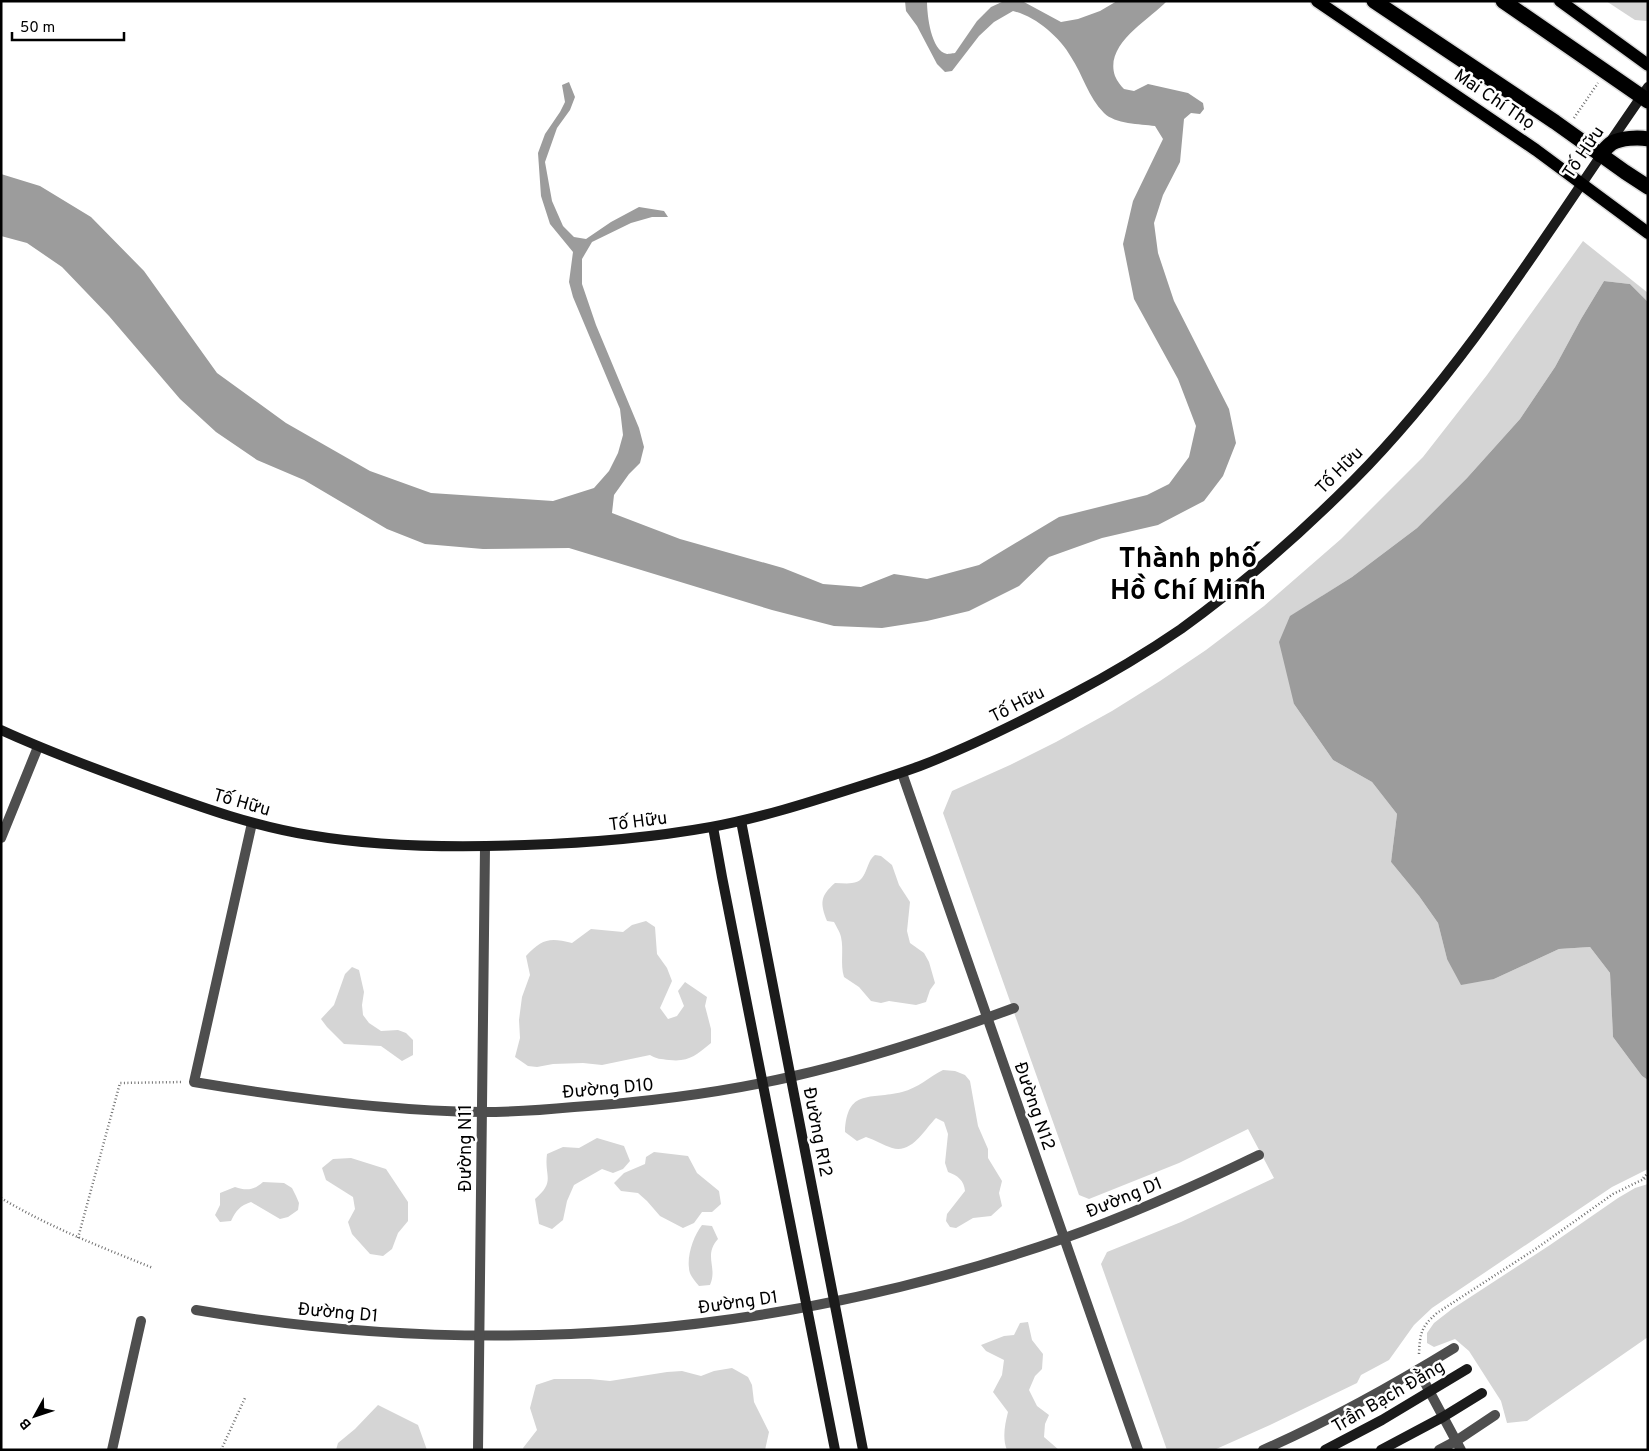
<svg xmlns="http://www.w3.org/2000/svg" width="1649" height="1451" viewBox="0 0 1649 1451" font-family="Overpass,sans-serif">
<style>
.green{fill:#d5d5d5}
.water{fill:#9c9c9c}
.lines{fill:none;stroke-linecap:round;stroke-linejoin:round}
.primary-casing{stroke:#dbdbdb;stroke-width:15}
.highway-casing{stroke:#dbdbdb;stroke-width:18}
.path{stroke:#707070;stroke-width:2.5;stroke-dasharray:1 2.5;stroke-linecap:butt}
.street{stroke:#4e4e4e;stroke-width:10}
.secondary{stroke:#1b1b1b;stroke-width:10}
.primary{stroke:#000;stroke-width:12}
.highway{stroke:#000;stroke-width:15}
.labels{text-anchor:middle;stroke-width:5;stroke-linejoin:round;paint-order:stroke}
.street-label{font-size:18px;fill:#000;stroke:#fff}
.town-label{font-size:28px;font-weight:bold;fill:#000;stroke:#fff}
</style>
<rect width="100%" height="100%" fill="#fff"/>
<g class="green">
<path d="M1606,1h42v19l-2,1 -11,-1z"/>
<path d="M1583,241l65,52v9l-18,-18 -26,-3 -23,38 -26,48 -35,52 -53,59 -50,50 -65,49 -30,19 -28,108 39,56 39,22 25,32 -6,48 28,34 19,27 9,36 47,20 65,-30 31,-2 20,26 3,64 29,39 6,4v89l-36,18 -180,121 -18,17 -25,35 -28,15 -4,8 -87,42 -56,25h-47l-66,-186 6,-12 74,-30 93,-44 -26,-49 -69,34 -90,36 -10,-4 -136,-382 9,-22 58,-26 46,-23 56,-31 48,-30 46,-31 58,-44 77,-67 82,-82 64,-82z"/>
<path d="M875,855l6,1 11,9 7,20 11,17 -3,29 3,12 14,10 5,9 6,21 -5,7 -4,12 -10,3 -27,-4 -8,2 -10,-2 -12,-14 -15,-10c-4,-13 0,-27 -3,-40 -1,-5 -5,-11 -7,-15l-7,-1c-7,-18 -7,-25 8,-38 6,0 12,1 17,0 16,-1 13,-21 23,-28z"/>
<path d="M646,921l9,6 2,27 10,14 5,13 -12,27 8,11 9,-3 7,-10 -6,-15 7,-9 22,15 -2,9 6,23v14c-16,13 -22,19 -42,17 -8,-1 -13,-1 -19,-5l-48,10 -19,-2 -30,1 -16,3 -9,-1 -13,-9 5,-19 -1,-18 3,-23 8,-22 -4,-19c16,-17 23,-19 46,-13l19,-14 32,3 9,-7z"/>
<path d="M352,967l7,3 5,22 -2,13 1,10 6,8 12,8 17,-1 8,3 7,7v15l-11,6 -21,-15 -37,-2 -17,-17 -6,-8 13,-14 11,-31z"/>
<path d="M943,1070l12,1 10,4 5,6 8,45 10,23v9l14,23 -3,12 3,13 -11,10 -18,2 -17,10 -6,-1 -4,-6 1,-7 18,-23c-1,-11 -7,-15 -17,-19l-3,-9 3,-29 -4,-12 -8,-4c-12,12 -24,36 -44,30 -9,-3 -17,-8 -26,-11l-9,4 -12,-9c2,-44 25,-32 57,-40 16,-4 27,-15 41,-22z"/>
<path d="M597,1138l27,8 6,15 -7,8 -10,4 -11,-4 -28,16 -7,16 -4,19 -11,9 -13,-5 -4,-25c21,-18 9,-22 12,-45l16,-7 16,1z"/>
<path d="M654,1152l34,4 9,17 22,18 2,13 -9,8h-10l-8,11 -11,5 -23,-12 -13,-15 -9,-8 -17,-2 -7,-8 10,-10 21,-9 1,-7z"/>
<path d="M351,1158l35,11 22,33v19l-10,12 -6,16 -9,7 -13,-2 -18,-20 -4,-12 7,-13 -2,-12 -27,-17 -4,-12 11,-9z"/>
<path d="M263,1182l21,1 8,5 4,8 3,7 -1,7 -10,7 -8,2 -29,-17c-11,4 -15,8 -20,19l-11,1 -5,-7 5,-10v-12l15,-6c12,4 19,3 28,-5z"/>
<path d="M1648,1184v153l-121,84 -20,2 -6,-22 -32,-50 -14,-12 -21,8 -7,-4v-10l7,-10 18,-14 98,-64 68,-47 17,-10z"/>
<path d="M702,1225l10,1 6,13c-15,17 0,28 -8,46l-11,1c-4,-5 -10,-11 -10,-18 -2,-13 5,-33 13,-43z"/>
<path d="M1028,1322l4,18 11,14 -1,15 -7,7 -6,14 8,16 12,9 -4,9 -1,13 15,13h-52c-5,-12 -2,-26 1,-38l-15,-20 9,-17 2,-15 -18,-9 -5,-6 23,-9 10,-1 6,-12z"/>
<path d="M732,1368l16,9 4,8 2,17 15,30 -4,18h-241l-1,-2 14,-18 -7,-22 6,-23 18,-6h36l20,2 57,-9 15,-1 19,5 13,-5z"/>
<path d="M378,1405l40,20 9,25h-91l2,-7 17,-14z"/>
</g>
<g class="water">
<path d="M905,1h22c0,14 4,50 20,53 1,0 8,-1 8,-1l22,-32 14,-14 13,-6 20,1 37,20 17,-3 22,-8 17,-10h50c-18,19 -63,43 -52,75 2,5 6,10 9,13l10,2 14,-7 40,9 15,10 1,6 -4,5 -9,-1 -7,6 -4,43 -17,33 -9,28 4,30 16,48 55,108 7,34 -13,33 -19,25 -46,24 -56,13 -53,19 -30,29 -50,25 -42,10 -45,7 -48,-2 -62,-16 -203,-62 -86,1 -58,-5 -38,-15 -83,-49 -47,-20 -41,-28 -36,-33 -71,-83 -47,-49 -35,-24 -26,-7v-62l39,12 51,31 53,54 73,102 69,50 84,48 61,22 122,8 41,-13 15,-17 9,-18 5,-18 -3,-26 -47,-112 -4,-15 4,-30 -23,-28 -9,-28 -3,-43 7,-19 15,-22 5,-10 -3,-17 7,-3 6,15 -5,13 -13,18 -12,34 7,39 11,25 11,11 12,2 25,-17 28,-15 25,4 4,6h-16l-21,6 -39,19 -10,17v25l14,41 43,103 5,19 -4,16 -11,11 -15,21 -2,18 68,26 103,29 40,16 38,3 33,-13 33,5 52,-14 80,-48 88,-22 22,-11 20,-27 7,-31 -18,-47 -44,-80 -11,-55 10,-43 30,-62 -8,-13c-15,-2 -40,-2 -51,-13 -16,-16 -21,-38 -33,-56 -11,-20 -36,-41 -58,-46l-19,11 -15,14 -27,35 -7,1 -8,-8 -20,-38 -11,-15z"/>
<path d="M1604,281l26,3 18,18v778l-6,-4 -29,-39 -3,-64 -20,-26 -31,2 -65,30 -33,6 -14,-26 -9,-36 -19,-27 -28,-34 6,-48 -25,-32 -39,-22 -39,-56 -15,-62 11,-26 62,-39 65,-49 50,-50 53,-59 35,-52 26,-48z"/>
</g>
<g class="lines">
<defs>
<g id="primary">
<path d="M1317,1l219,149 112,83"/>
<path d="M1560,1l88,64"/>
</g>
<g id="highway">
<path d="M1374,1l181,121 70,50 23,15"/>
<path d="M1503,1l145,100"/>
<path d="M1600,155c4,-4 7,-9 12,-12 9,-5 26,-6 36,-4"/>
</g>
</defs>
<use href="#primary" class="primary-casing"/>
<use href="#highway" class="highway-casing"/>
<g class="path">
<path d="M1574,118l24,-35"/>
<path d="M1643,1178l5,-5"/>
<path d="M1,1198c48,29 100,49 152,70"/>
<path d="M78,1238l42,-155 63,-1"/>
<path d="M1419,1354c1,-21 2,-27 18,-41l100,-65 76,-54 35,-17"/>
<path d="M221,1450l24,-52"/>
</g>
<g class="street">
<path d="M902,773l236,677"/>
<path d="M252,823l-58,259c95,16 192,29 288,30 31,0 61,-2 92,-5 73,-5 145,-14 216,-30 76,-17 151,-42 224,-69"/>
<path d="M1,838l37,-91"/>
<path d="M196,1310c293,50 585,27 866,-71 68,-24 133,-53 197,-84"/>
<path d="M1418,1370l43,80"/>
<path d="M112,1450l29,-129"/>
<path d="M478,1450l7,-603"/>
<path d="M1263,1450c66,-29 129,-64 191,-102"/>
<path d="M1439,1450l17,-9 39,-26"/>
</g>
<g class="secondary">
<path d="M1,730c48,22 97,40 147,58 53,19 105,38 161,47 71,12 144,13 216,10 62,-2 125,-7 186,-18 49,-9 96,-24 143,-39 22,-7 44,-14 66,-22 52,-20 102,-45 151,-71 38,-20 75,-42 110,-66 61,-44 119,-95 172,-148 116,-117 201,-260 295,-394"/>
<path d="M741,821l122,629"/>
<path d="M713,827l9,50 113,573"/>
<path d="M1325,1450l57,-30 85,-51"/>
<path d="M1381,1450l62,-33 39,-24"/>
</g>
<use href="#primary" class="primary"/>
<use href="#highway" class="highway"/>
</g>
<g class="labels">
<g class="street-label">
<text transform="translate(1495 99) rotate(34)" y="6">Mai Chí Thọ</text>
<text transform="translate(1583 152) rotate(-56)" y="6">Tố Hữu</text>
<text transform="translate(1339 470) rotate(-45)" y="6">Tố Hữu</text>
<text transform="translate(1017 704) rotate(-27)" y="6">Tố Hữu</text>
<text transform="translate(242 802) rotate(16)" y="6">Tố Hữu</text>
<text transform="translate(638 821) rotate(-7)" y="6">Tố Hữu</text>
<text transform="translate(608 1088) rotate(-5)" y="6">Đường D10</text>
<text transform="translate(1035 1106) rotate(71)" y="6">Đường N12</text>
<text transform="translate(818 1132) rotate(79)" y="6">Đường R12</text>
<text transform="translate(465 1148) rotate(-90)" y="6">Đường N11</text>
<text transform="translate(1124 1197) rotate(-22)" y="6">Đường D1</text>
<text transform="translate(738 1302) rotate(-8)" y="6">Đường D1</text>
<text transform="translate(338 1312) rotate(5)" y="6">Đường D1</text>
<text transform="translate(1388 1396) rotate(-30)" y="6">Trần Bạch Đằng</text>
</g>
<g class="town-label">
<text x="1188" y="567">Thành phố<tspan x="1188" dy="32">Hồ Chí Minh</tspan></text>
</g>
</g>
<rect width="1649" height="1451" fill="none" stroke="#000000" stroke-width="5"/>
<g transform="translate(35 1416) rotate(230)" stroke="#ffffff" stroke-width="4" paint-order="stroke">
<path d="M0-4L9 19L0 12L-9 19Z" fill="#000000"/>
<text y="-8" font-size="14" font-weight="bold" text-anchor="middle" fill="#000000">B</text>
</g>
<path d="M12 32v8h112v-8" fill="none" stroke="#000000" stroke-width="2.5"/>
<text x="20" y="32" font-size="15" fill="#000000" stroke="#ffffff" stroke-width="4" paint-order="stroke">50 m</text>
</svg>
